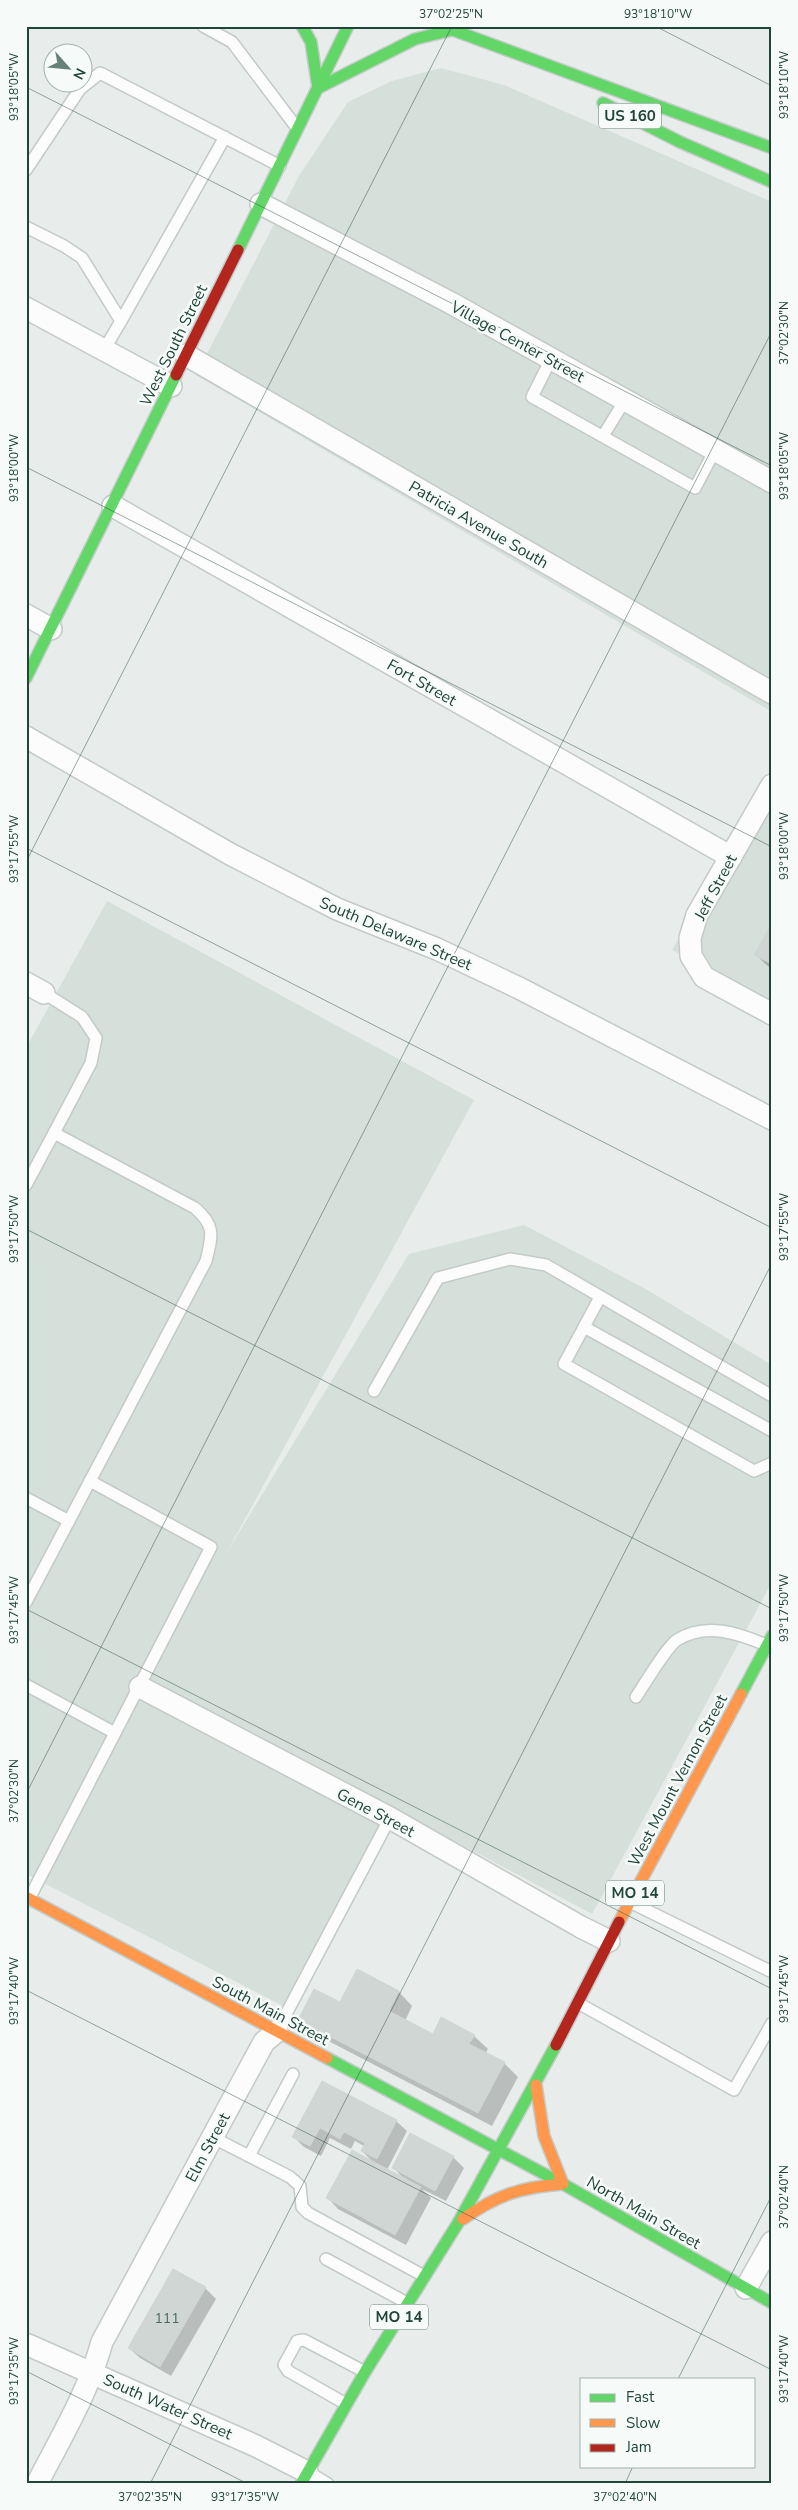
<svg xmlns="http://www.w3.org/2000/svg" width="798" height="2510" viewBox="0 0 798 2510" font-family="'Nunito Sans',sans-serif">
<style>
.built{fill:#d5e0da}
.shadow{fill:#0003}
.building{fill:#d0d6d4;stroke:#d0d6d4}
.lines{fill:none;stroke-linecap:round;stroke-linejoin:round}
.lane-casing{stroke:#c4cac8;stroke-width:14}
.street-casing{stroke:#c4cac8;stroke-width:24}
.fast-casing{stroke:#c3cbc8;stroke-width:14}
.slow-casing{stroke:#c3cbc8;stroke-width:14}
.jam-casing{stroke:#c3cbc8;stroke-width:14}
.lane{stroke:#fcfcfc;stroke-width:11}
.street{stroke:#fcfcfc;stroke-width:21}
.fast{stroke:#63d668;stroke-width:11}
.slow{stroke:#ff974d;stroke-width:11}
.jam{stroke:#b3261e;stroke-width:11}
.ticks{fill:none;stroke:#21453a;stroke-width:1;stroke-opacity:0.45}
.labels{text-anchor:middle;stroke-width:5;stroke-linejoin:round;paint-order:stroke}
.number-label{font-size:14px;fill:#4e6a61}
.shield{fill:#f6fbf9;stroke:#617c73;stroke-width:1}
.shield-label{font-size:15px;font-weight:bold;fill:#21453a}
.street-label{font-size:16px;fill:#21453a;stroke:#f6fbf9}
.neatline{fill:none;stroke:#21453a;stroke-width:2}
.ticks-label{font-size:12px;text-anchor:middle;fill:#21453a}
</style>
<rect width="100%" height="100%" fill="#e8edeb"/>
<g class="built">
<path d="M441,68l63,17 268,117v510l-576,-337 103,-199 49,-74 44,-21z"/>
<path d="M772,768v235l-100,-53z"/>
<path d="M107,901l367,199 -247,452 182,-298 115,-29 120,63 128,77v217l-180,332 -200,-106 -105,200 -261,-134v-826z"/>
</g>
<g class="shadow">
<path d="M772,926v44l-16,-15z"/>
<path d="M358,1971l41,21 13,14 -7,15 29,15h40l14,13 -3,5 19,9 14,14 -26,49 -179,-93 -13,-14 41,-15z"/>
<path d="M322,2082l74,39 11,10 -20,39 16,8 -10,-11 60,-10 11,11 -18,33 -24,-12 9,9 -25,47 -68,-36 -10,-11 44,-37 -10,-10 2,-5 -9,-5 -4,8 -21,-11 -9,18 -17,-9 -10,-10z"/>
<path d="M174,2270l31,18 11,11 -45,77 -31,-18 -11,-10z"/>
</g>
<g class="building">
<path d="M772,923v41l-18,-9z"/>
<path d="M357,1969l42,22 -10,20 44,23 8,-17 34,18 -6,9 36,18 -27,51 -180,-93 16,-31 26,13z"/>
<path d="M322,2081l75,39 -20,39 -16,-8 4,-8 -21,-11 -4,7 -20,-11 -10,18 -18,-9z"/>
<path d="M410,2133l44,23 -19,35 -43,-23z"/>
<path d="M352,2150l69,37 -26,48 -69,-37z"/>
<path d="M173,2269l33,18 -46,80 -32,-19z"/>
</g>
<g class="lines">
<defs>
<g id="lane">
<path d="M203,26l29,16 65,86"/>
<path d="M26,170l54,-81 20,-16 180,93"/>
<path d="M26,227l38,19 18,12 39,63 -17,29"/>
<path d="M121,321l104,-184"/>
<path d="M551,359l-19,38 163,91 20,-38"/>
<path d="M603,436l22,-36"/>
<path d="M44,993l38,24 14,21 -5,25 -37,70 141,75c21,18 17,28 11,53l-116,220 121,66 -96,186"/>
<path d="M26,1185l28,-52"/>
<path d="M584,1327l16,-30"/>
<path d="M374,1391l64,-113 72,-19 36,6 226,131"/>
<path d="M772,1431l-188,-104 -20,37 190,107 18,-8"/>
<path d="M26,1498l43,23"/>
<path d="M26,1602l64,-121"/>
<path d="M26,1685l89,48 -86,166"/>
<path d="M636,1697c8,-12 31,-51 41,-57 29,-18 61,-7 89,5"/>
<path d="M630,1902l142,70"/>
<path d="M578,2003l156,87 38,-67"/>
<path d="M277,2031l113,-213"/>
<path d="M212,2137l78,40 10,9 2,21 6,6 116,63"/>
<path d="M249,2156l44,-82"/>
<path d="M326,2259l81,44"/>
<path d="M346,2404l-58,-33 -4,-6 13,-24 7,-1 61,32"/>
<path d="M308,2472l20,12"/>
</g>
<g id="street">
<path d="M261,204l190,99 321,179"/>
<path d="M26,308l145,78"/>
<path d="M186,355l586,338"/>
<path d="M113,506l618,351"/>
<path d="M26,615l25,14"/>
<path d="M26,737l204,117 107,55 100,40 82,39 253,131"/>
<path d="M772,785l-75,130 -7,23 1,18 13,21 68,37"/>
<path d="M26,983l18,10"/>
<path d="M140,1687l250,131 191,109 28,14"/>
<path d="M746,2288l26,-46"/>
<path d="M26,2344l230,102 51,26"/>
<path d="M37,2484c24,-47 51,-91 65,-142l137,-254 25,-46 13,-11"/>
</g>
<g id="fast">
<path d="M302,26l9,16 7,46 97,-49 37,-9"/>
<path d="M442,26l330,122"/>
<path d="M603,103l77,39 92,40"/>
<path d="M238,250l110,-224"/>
<path d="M26,678l150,-303"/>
<path d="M741,1694l31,-58"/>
<path d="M327,2058l236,126 209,119"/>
<path d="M301,2484l64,-112 93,-149 98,-178"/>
</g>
<g id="slow">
<path d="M26,1897l301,161"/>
<path d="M619,1922l122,-228"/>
<path d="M463,2219c34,-24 58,-32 100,-35l-19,-48 -8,-51"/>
</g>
<g id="jam">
<path d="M176,375l62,-125"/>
<path d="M556,2045l63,-123"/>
</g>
</defs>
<use href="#lane" class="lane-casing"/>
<use href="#street" class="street-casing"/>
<use href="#fast" class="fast-casing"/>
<use href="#slow" class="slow-casing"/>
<use href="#jam" class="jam-casing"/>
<use href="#lane" class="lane"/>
<use href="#street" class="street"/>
<use href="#fast" class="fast"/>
<use href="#slow" class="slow"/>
<use href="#jam" class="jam"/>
</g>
<path class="ticks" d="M655,26l117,60M26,87l746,379M26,467l746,380M26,848l746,380M26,862l426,-836M26,1229l746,380M26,1609l746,380M26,1794l746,-1463M26,1990l746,380M26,2371l222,113M678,2379l94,-184M150,2484l622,-1221M625,2484l8,-18"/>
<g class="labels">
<g class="number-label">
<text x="167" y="2323">111</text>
</g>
<g class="shield">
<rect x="599" y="103.5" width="62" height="25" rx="4"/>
<rect x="606" y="1880.5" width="58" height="25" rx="4"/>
<rect x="370" y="2304.5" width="58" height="25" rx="4"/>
</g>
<g class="shield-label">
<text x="630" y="121">US 160</text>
<text x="635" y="1898">MO 14</text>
<text x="399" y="2322">MO 14</text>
</g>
<g class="street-label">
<text transform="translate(518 341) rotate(29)" y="6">Village Center Street</text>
<text transform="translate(173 345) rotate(-64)" y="6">West South Street</text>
<text transform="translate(479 524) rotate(30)" y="6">Patricia Avenue South</text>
<text transform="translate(422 682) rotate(30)" y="6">Fort Street</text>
<text transform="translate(715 887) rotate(-62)" y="6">Jeff Street</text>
<text transform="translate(396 933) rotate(23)" y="6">South Delaware Street</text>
<text transform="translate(677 1780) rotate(-62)" y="6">West Mount Vernon Street</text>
<text transform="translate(376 1812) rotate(28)" y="6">Gene Street</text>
<text transform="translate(271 2010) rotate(28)" y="6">South Main Street</text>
<text transform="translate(207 2147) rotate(-62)" y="6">Elm Street</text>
<text transform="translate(644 2212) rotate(30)" y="6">North Main Street</text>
<text transform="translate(168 2406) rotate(24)" y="6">South Water Street</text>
</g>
</g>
<rect width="798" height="2510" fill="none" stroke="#f6fbf9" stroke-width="55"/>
<rect x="580" y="2378" width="175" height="90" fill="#f6fbf9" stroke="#a1b2ad"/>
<rect x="590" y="2394" width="25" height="8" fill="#63d668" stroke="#a1b2ad"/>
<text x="626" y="2402" font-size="15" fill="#21453a">Fast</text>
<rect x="590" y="2419" width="25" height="8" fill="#ff974d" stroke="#a1b2ad"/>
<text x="626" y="2428" font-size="15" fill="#21453a">Slow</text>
<rect x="590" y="2444" width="25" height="8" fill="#b3261e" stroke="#a1b2ad"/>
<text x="626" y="2452" font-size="15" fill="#21453a">Jam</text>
<g transform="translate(68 68) rotate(117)"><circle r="24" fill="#f6fbf9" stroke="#a1b2ad"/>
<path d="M0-4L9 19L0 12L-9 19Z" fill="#678078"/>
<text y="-8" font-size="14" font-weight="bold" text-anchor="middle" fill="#21453a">N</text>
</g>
<rect x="28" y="28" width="742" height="2454" class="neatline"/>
<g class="ticks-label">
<text x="451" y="18">37°02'25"N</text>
<text x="658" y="18">93°18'10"W</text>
<text transform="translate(784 85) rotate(-90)" y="4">93°18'10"W</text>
<text transform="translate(14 87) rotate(-90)" y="4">93°18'05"W</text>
<text transform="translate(784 333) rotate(-90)" y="4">37°02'30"N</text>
<text transform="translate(784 466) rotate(-90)" y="4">93°18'05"W</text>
<text transform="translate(14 468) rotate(-90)" y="4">93°18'00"W</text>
<text transform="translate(784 846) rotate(-90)" y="4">93°18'00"W</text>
<text transform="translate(14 849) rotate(-90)" y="4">93°17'55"W</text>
<text transform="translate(784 1227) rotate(-90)" y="4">93°17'55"W</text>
<text transform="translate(14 1229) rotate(-90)" y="4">93°17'50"W</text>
<text transform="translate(784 1608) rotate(-90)" y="4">93°17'50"W</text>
<text transform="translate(14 1610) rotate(-90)" y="4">93°17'45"W</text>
<text transform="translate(14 1791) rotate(-90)" y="4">37°02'30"N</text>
<text transform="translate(784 1989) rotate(-90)" y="4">93°17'45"W</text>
<text transform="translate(14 1991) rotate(-90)" y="4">93°17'40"W</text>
<text transform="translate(784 2197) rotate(-90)" y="4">37°02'40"N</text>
<text transform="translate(784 2369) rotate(-90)" y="4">93°17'40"W</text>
<text transform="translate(14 2371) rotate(-90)" y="4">93°17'35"W</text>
<text x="150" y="2501">37°02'35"N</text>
<text x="245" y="2501">93°17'35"W</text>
<text x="625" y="2501">37°02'40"N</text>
</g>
</svg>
